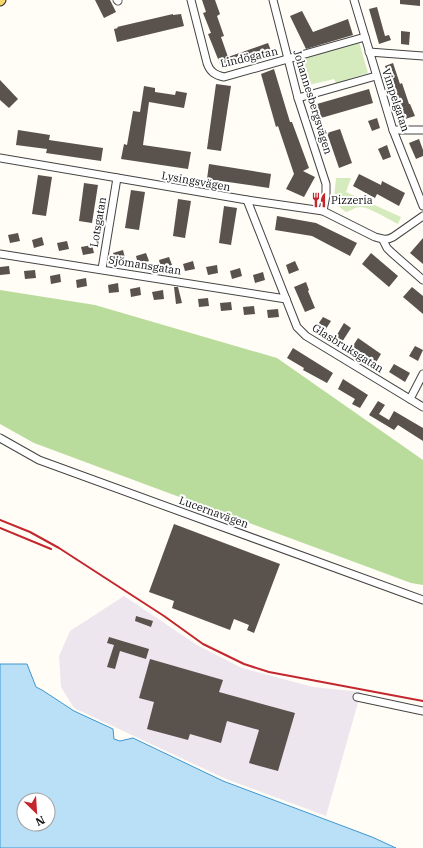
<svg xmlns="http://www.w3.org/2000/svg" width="423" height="848" viewBox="0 0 423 848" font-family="'IBM Plex Serif',serif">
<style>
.industrial{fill:#eee6ef}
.green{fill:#d5ebbd}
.forest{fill:#b9dc9c}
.water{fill:#b9e0f7;stroke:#3f96cf;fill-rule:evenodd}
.building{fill:#5a524d}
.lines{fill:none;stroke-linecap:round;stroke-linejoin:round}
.minor-casing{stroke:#444;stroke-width:9}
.major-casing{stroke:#222;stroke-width:11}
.minor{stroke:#fff;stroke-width:7}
.major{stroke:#f9d66b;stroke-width:9}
.rail{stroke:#c4262e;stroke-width:2}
.labels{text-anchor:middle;stroke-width:4;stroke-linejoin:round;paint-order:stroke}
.street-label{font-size:11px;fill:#111;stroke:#fff}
.poi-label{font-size:11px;fill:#111;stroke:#fff;text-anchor:start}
</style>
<rect width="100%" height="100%" fill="#fffdf5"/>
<path class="industrial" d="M124,596l73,49 45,23 71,19 48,5 -35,124 -100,-37 -152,-71 -13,-21 -2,-31 11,-25z"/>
<g class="green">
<path d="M359,42l9,31 -32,10 -2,-4 -25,6 1,5 -6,-1 -8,-29z"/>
<path d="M336,178h15l-5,14 55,25 -3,7c-8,-4 -31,-18 -38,-17 -5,0 -9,4 -14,5 -16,-11 -11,-17 -10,-34z"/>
</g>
<path class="forest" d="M0,290l95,15 182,53 146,102v125l-12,-2 -377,-140 -34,-19z"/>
<path class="water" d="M0,664h27l9,23 6,3 32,21 39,18 1,10 6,2 13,-3 90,43 149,56 24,11h-396zM24,800h24v24h-24z"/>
<g class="building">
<path d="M95,0h15l6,12 -12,6z"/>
<path d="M202,0h13l5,14 -3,2 7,20 -3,1 7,20 40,-14 4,10 -50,16 -14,-35 3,-1 -8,-20 3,-1z"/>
<path d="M400,0h20v6l-20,-2z"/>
<path d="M377,7l8,29 4,-1 2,5 -12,4 -10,-35z"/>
<path d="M302,11l11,21 35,-13 5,16 -47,14 -16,-33z"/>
<path d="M173,14v1l8,-1 3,12 -67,16 -3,-13 4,-1 -1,-1z"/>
<path d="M401,31l9,1 -1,13 -8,-1z"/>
<path d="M393,63l7,21 2,-1 7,21h1l5,12 -10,3 -20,-53z"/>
<path d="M274,69l16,53h2l17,46 -6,3 12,6 -11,20 -18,-8 8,-15 -16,-48 -2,1 -15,-53z"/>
<path d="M0,80l18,19 -9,9 -9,-8z"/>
<path d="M216,84l15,2 -10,65 -14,-2z"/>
<path d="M144,86l11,2v4l20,3 1,-4 11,2 -3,15 -35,-6 -6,43 48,7 -3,17 -67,-10 3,-15 3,1 6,-34 7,1z"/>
<path d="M369,89l4,14 -52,15 -4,-14z"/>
<path d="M377,118l3,10 -8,3 -4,-10z"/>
<path d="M340,129l12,34 -13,5 -12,-35z"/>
<path d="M18,130l32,5 -1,5 54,8 -2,13 -55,-8 1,-4 -31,-4z"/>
<path d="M419,139l4,11v6l-7,3 -7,-16z"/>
<path d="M387,145l4,12 -8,3 -5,-11z"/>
<path d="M209,164l62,10 -2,14 -62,-9z"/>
<path d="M359,174l22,11 1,-4 23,12 -6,13 -22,-12 -2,4 -22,-12z"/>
<path d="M38,175l14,2 -6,39 -14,-2z"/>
<path d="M84,183l14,2 -6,38 -13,-2z"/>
<path d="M131,190l14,2 -6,38 -14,-2z"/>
<path d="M178,199l13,2 -6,37 -12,-2z"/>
<path d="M224,206l13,2 -6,37 -12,-2z"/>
<path d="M277,216l39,7 41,20 -7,13 -38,-20 -37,-6z"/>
<path d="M18,233l2,8 -10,2 -2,-8z"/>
<path d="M42,237l2,8 -10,3 -2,-8z"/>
<path d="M423,238v26l-13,-11z"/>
<path d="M67,241l2,8 -10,2 -2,-8z"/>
<path d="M92,245l2,8 -11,2 -2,-8z"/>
<path d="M123,250l2,8 -10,2 -2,-7z"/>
<path d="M146,253l3,8 -11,3 -2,-8z"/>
<path d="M371,253l27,23 -9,11 -27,-23z"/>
<path d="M169,257l3,8 -11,3 -2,-8z"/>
<path d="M193,261l2,8 -10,2 -2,-7z"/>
<path d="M295,261l4,9 -10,4 -3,-9z"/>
<path d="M217,265l1,8 -10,2 -2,-8z"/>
<path d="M9,266l1,8 -10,1v-8z"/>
<path d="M240,268l2,8 -10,3 -2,-8z"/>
<path d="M35,270l1,8 -11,1 -1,-8z"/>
<path d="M263,272l2,8 -10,3 -2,-8z"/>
<path d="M60,274l1,8 -10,2 -1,-8z"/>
<path d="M86,278l1,8 -10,2 -1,-8z"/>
<path d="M306,282l3,8 -1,1 7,17 -10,4 -11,-25z"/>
<path d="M118,283l1,9 -10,1 -1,-8z"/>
<path d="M140,287l1,8 -10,2 -1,-8z"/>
<path d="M174,287h4l4,16 -6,1z"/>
<path d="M412,287l11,9v18l-20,-17z"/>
<path d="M163,290l1,9 -10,1 -2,-8z"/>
<path d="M208,298l1,8 -10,1 -1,-8z"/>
<path d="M231,302l1,8 -11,1 -1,-8z"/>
<path d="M254,306l1,8 -11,1 -1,-8z"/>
<path d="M278,309l1,8 -11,1 -1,-8z"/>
<path d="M323,317l8,4 -7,11 -8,-5z"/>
<path d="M344,323l7,5 -9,14 -7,-4z"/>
<path d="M358,338l23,16 -6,10 -24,-15z"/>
<path d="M415,346l8,4 -5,11 -9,-5z"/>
<path d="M293,348l40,25 -6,10 -24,-13 1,-2 -17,-10z"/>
<path d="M394,364l16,9 -5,9 -16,-10z"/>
<path d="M343,379l25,16 -8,13 -8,-4 3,-5 -17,-10z"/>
<path d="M378,401l7,4 -6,9 10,6 5,-9 29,17v13l-25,-16 -4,5 -25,-15z"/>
<path d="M174,524l106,40 -26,69 -7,-3 2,-5 -15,-6 -4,11 -58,-22 2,-7 -25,-9z"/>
<path d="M136,616l17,5 -2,6 -16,-6z"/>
<path d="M109,637l40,12 -3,10 -26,-8 -5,18 -8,-2 7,-22 -7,-2z"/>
<path d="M150,659l73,21 -4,12 76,21 -17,58 -29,-8 10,-33 -32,-9 -6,22 -31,-9 -2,6 -41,-11 7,-27 -15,-4z"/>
</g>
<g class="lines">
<defs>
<g id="minor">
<path d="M117,0l1,1"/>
<path d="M191,0l16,63c3,9 8,12 17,14l141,-40"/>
<path d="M273,0l25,98 28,86v11l-3,16"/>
<path d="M354,0l39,130 30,76"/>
<path d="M369,52l54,4"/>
<path d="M298,98l78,-22"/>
<path d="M393,130h30"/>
<path d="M0,158l247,42 76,11 52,26c7,2 11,4 18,0l30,-21"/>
<path d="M247,200l50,127 9,9 117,71"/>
<path d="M383,240l4,8 4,4 32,28"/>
<path d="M0,254l286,45"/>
<path d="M102,269l15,-91"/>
<path d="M410,399l13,-25"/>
<path d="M0,438l39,22 384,140"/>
<path d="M357,697l66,14"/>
</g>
<path id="major" d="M0,1l1,-1"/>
</defs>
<use href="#minor" class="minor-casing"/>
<use href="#major" class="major-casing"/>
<use href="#minor" class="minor"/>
<use href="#major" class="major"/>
<g class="rail">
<path d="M0,520l30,12 29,16 105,68 39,28 41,20 25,8 154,29"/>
<path d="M0,528l51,21"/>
</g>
</g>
<defs>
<symbol id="restaurant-bare" viewBox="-9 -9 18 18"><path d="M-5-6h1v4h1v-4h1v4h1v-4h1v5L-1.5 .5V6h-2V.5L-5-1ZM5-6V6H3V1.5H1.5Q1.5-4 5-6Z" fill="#c4262e" stroke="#fff" stroke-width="2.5" paint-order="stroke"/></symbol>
</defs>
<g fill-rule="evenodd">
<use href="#restaurant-bare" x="308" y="189" width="22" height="22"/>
</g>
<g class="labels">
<g class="street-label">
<text transform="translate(249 57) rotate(-13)" y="4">Lindögatan</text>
<text transform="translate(396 100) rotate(72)" y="4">Vimpelgatan</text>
<text transform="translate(313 102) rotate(73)" y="4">Johannesbergsvägen</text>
<text transform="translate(196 181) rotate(10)" y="4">Lysingsvägen</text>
<text transform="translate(98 222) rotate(-80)" y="4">Lotsgatan</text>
<text transform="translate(145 265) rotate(9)" y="4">Sjömansgatan</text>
<text transform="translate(348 348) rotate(32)" y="4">Glasbruksgatan</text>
<text transform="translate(214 512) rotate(20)" y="4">Lucernavägen</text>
</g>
<g class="poi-label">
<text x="331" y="204">Pizzeria</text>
</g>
</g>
<g transform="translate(36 812) rotate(155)"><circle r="19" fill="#ffffff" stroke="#a0a0a0"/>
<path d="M0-3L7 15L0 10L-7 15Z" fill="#c4262e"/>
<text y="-6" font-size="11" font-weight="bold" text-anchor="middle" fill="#111111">N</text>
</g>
</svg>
